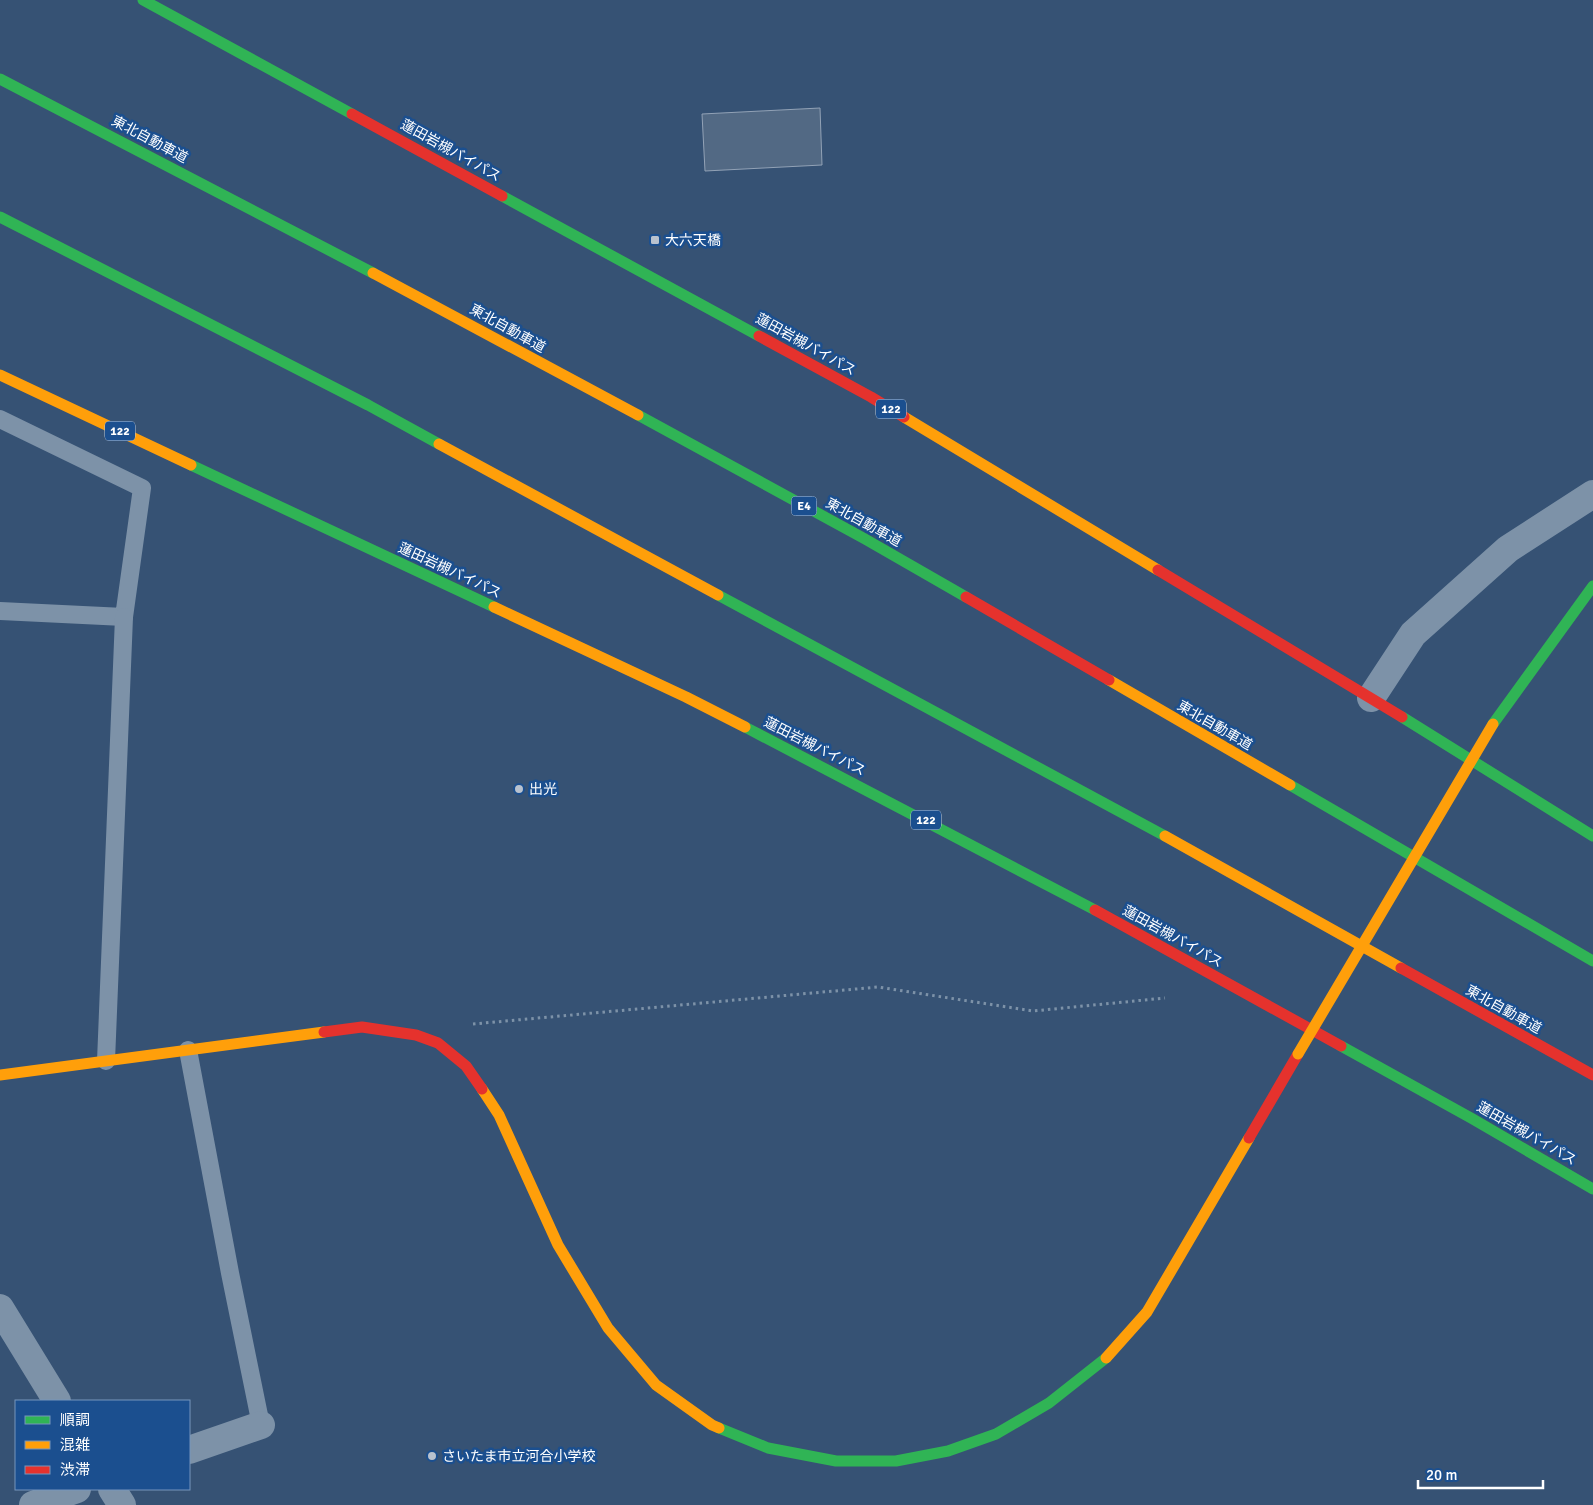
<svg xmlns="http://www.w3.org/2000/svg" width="1593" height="1505" viewBox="0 0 1593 1505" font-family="Signika,'Noto Sans JP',sans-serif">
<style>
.building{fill:#526984;stroke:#92a2b6}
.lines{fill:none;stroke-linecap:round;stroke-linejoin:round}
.path{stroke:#7d92a8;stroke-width:3;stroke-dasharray:2.5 4;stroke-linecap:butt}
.lane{stroke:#7d92a8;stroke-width:18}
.street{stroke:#7d92a8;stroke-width:28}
.fast{stroke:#30b455;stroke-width:11}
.slow{stroke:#ff9f0a;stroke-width:11}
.jam{stroke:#e5322d;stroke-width:11}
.slow-bridge{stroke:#ff9f0a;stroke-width:11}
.poi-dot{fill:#b9c2ce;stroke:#1b4f8f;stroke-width:2}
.labels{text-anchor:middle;stroke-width:5;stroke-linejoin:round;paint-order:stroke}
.shield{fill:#1b4f8f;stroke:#bbcadd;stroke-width:1}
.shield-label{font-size:12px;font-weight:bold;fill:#fff}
.street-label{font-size:14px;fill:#fff;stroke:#1b4f8f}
.poi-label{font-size:14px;fill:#fff;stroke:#1b4f8f;text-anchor:start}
</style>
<rect width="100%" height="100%" fill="#365274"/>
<path class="building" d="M820,108l2,57 -117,6 -3,-57z"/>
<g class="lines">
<path class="path" d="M473,1024l405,-37 155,24 132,-13"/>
<g class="lane">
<path d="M0,419l142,69 -18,129 -124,-6"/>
<path d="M188,1050l42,223 31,152"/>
<path d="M106,1061l18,-444"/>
</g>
<g class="street">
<path d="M1371,698l42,-64 95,-85 85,-55"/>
<path d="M0,1308l57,93"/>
<path d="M189,1450l72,-25"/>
<path d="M112,1489l10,16"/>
<path d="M33,1505l44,-16"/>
</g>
<g class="fast">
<path d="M143,0l209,114"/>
<path d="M0,79l373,194"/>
<path d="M502,196l257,140"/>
<path d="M0,217l368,188 71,39"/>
<path d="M638,415l227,124 101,58"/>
<path d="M191,465l303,142"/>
<path d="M718,595l447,241"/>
<path d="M1402,717l191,119"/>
<path d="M1493,724l100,-138"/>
<path d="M745,727l350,183"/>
<path d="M1290,785l303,176"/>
<path d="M1341,1046l130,72 122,71"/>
<path d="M719,1428l49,20 68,13h60l52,-10 48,-17 53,-31 57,-45"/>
</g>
<g class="slow">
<path d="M373,273l265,142"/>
<path d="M0,375l191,90"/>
<path d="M904,417l254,153"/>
<path d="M439,444l279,151"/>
<path d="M494,607l192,90 59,30"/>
<path d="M1109,680l181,105"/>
<path d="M1165,836l236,132"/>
<path d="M0,1075l324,-43"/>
<path d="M482,1089l17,26 59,130 50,83 48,57 56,40 7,3"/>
<path d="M1106,1358l41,-46 102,-174"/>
</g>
<g class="jam">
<path d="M352,114l150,82"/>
<path d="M759,336l112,61 33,20"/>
<path d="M1158,570l244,147"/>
<path d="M966,597l143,83"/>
<path d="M1095,910l246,136"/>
<path d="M1401,968l192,107"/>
<path d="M324,1032l38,-5 54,8 22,8 28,23 16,23"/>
<path d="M1249,1138l49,-84"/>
</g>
<path class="slow-bridge" d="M1298,1054l195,-330"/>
</g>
<g class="poi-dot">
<rect x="650" y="235" width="10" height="10" rx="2.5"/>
<circle cx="519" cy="789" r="5"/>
<circle cx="432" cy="1456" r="5"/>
</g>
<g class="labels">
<g class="shield">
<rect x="876" y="399.5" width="30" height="19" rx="4"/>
<rect x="105" y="421.5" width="30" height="19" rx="4"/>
<rect x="791.5" y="496.5" width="25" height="19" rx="4"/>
<rect x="911" y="810.5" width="30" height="19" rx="4"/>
</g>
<g class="shield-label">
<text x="891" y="413">122</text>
<text x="120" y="435">122</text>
<text x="804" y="510">E4</text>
<text x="926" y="824">122</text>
</g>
<g class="street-label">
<text transform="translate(150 139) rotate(28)" y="5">東北自動車道</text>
<text transform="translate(451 150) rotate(29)" y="5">蓮田岩槻バイパス</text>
<text transform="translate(508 328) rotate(29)" y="5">東北自動車道</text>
<text transform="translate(806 344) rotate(29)" y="5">蓮田岩槻バイパス</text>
<text transform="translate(864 522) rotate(29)" y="5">東北自動車道</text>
<text transform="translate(450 570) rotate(25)" y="5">蓮田岩槻バイパス</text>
<text transform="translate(1215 725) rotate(30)" y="5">東北自動車道</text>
<text transform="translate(815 746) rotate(27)" y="5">蓮田岩槻バイパス</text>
<text transform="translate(1173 936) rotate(29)" y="5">蓮田岩槻バイパス</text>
<text transform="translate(1504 1009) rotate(29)" y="5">東北自動車道</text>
<text transform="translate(1527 1133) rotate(30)" y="5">蓮田岩槻バイパス</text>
</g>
<g class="poi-label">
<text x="665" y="245">大六天橋</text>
<text x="529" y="794">出光</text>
<text x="442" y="1461">さいたま市立河合小学校</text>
</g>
</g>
<rect x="15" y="1400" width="175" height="90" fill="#1b4f8f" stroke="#7695bc"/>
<rect x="25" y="1416" width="25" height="8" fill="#30b455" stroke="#7695bc"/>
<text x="60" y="1425" font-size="15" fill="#ffffff">順調</text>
<rect x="25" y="1441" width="25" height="8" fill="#ff9f0a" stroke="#7695bc"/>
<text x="60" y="1450" font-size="15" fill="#ffffff">混雑</text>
<rect x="25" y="1466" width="25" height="8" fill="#e5322d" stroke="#7695bc"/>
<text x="60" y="1475" font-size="15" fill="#ffffff">渋滞</text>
<path d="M1418 1480v8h125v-8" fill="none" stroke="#ffffff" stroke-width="2.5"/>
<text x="1426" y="1480" font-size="15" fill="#ffffff" stroke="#1b4f8f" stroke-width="4" paint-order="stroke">20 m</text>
</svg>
